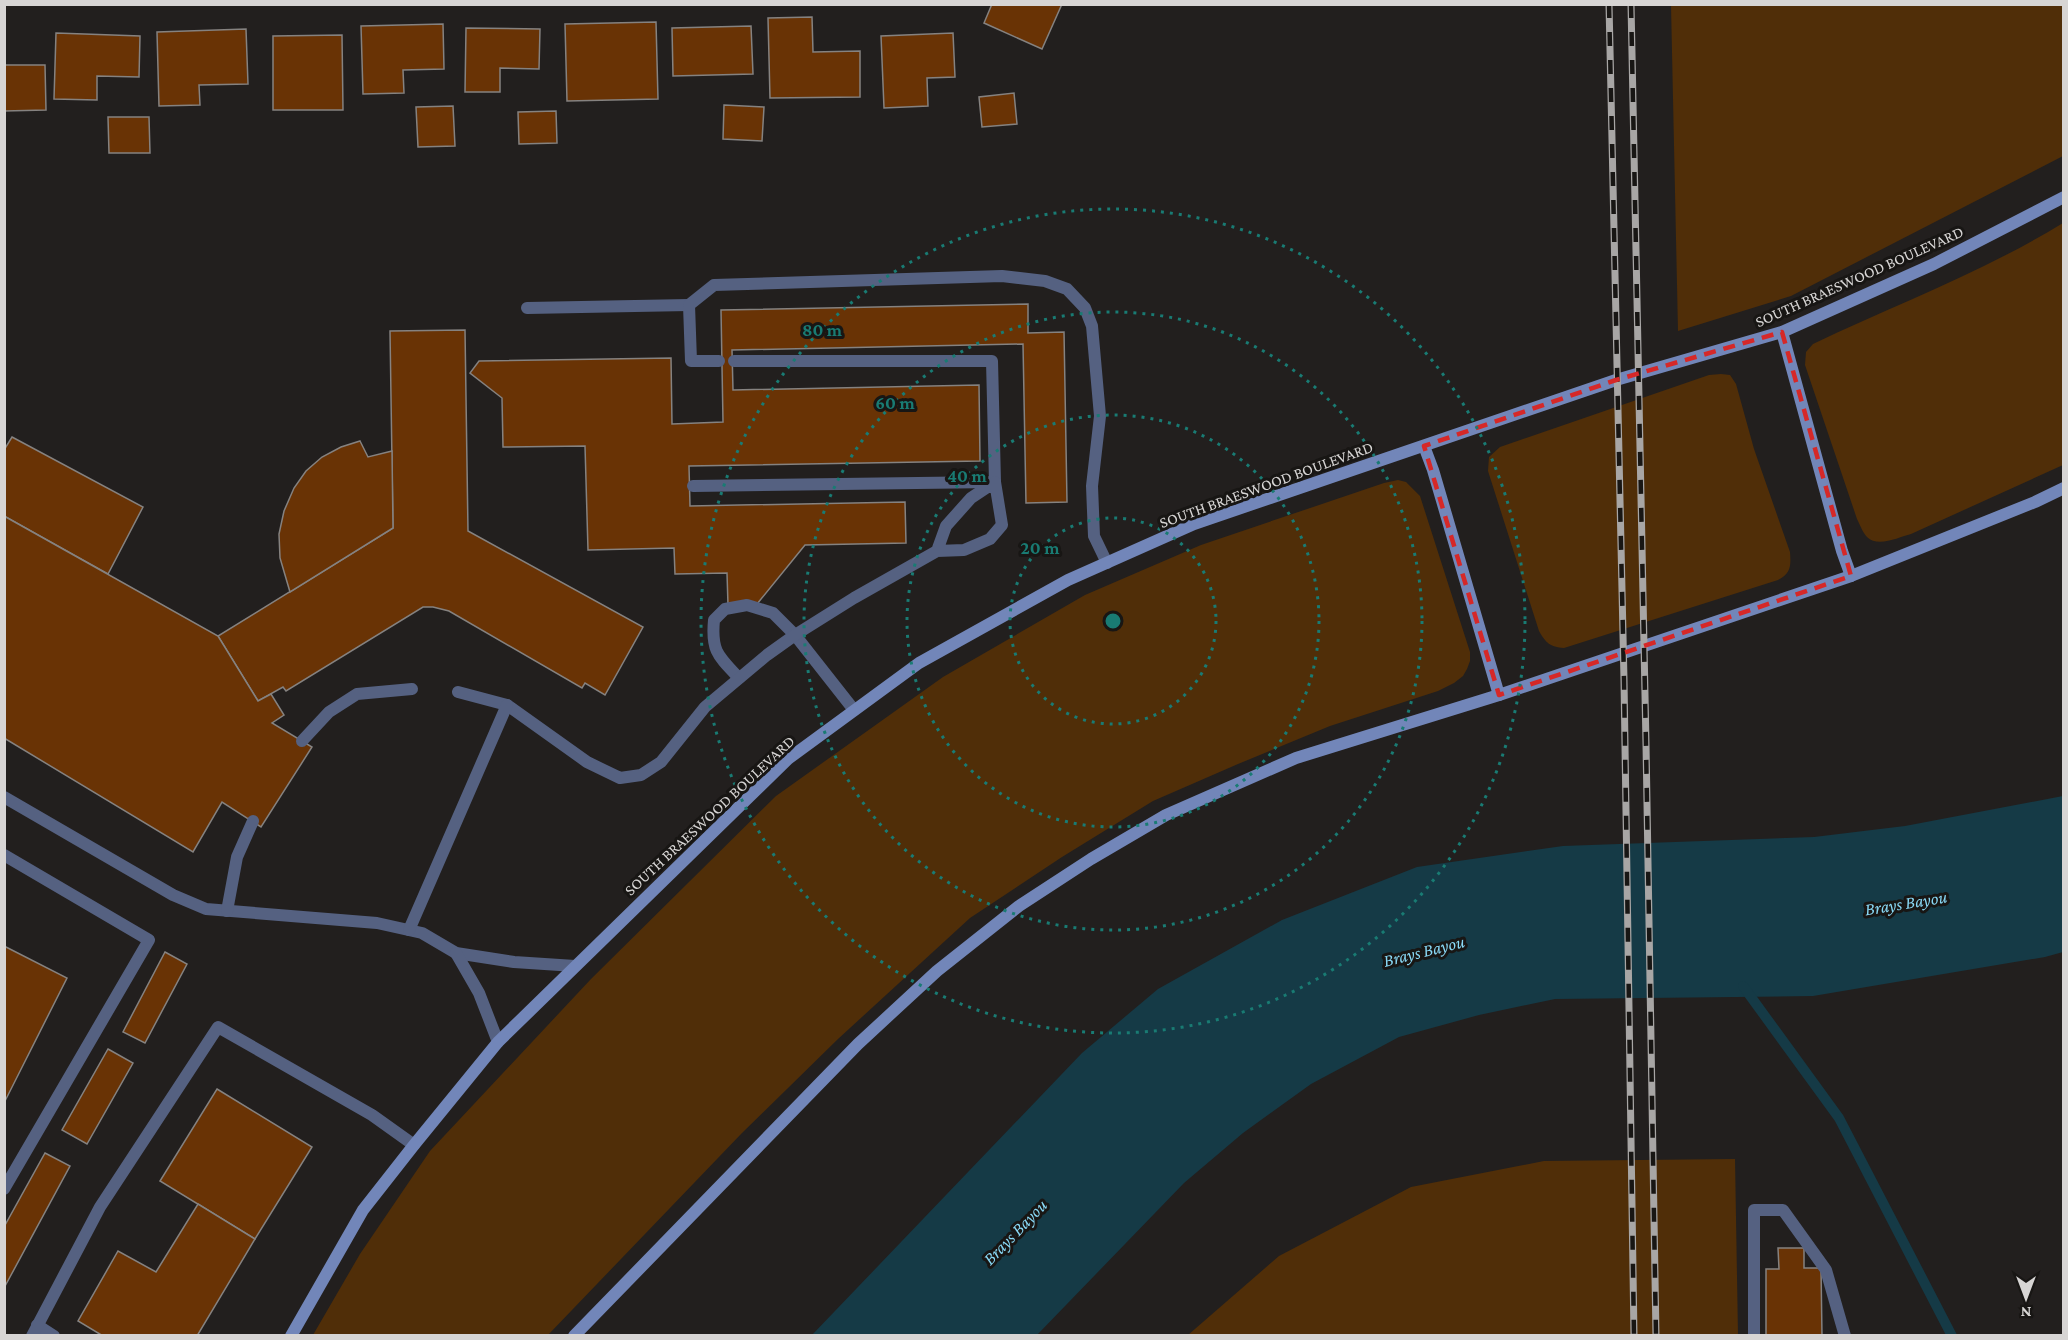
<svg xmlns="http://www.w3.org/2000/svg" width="2068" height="1340" viewBox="0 0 2068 1340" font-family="'Crimson Pro',serif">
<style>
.green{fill:#502e08}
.water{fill:#153a46}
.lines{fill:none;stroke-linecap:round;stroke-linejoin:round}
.stream{stroke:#153a46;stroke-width:10}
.building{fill:#693305;stroke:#858280;stroke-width:1.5}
.lane{stroke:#556181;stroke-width:12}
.secondary{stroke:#7286b9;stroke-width:12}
.rail-casing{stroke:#a8a6a5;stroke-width:7}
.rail{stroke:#181614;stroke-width:4.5;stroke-dasharray:14;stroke-linecap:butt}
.marked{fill:none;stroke:#d62828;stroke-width:4.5;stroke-dasharray:12 8;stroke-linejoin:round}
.ring{fill:none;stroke:#197b73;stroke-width:3;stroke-dasharray:3 6}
.labels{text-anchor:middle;stroke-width:6;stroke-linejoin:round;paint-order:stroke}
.street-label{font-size:16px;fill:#d7d5d4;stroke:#181614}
.water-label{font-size:18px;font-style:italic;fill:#89d9f6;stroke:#181614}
.centre{fill:#197b73;stroke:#181614;stroke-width:3}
.ring-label{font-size:18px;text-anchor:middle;font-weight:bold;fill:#197b73;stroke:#181614;stroke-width:6;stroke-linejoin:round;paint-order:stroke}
</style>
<rect width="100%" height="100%" fill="#221f1e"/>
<g class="green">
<path d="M1671,5h392v151l-272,140 -113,35z"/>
<path d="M2063,223v242l-152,69c-12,3 -33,14 -44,3 -4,-4 -7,-12 -10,-18l-52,-154 1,-13 7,-8c84,-40 172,-73 250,-121z"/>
<path d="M1721,374l9,1 6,9 18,65 36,103c1,14 1,21 -12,28l-214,68c-14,-1 -18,-5 -25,-17l-51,-160 1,-14 11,-10 209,-72z"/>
<path d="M1398,480l8,2 14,14 50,156v9l-3,8 -4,7 -9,7 -16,8 -108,35 -92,38 -85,37 -91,56 -92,61 -132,121 -96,94 -194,202h-235l47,-81 70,-103 161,-172 185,-183 167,-119 142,-82 116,-50 183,-62z"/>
<path d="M1735,1159l3,176h-550l91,-79 132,-69 133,-26z"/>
</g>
<path class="water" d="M2063,796v156l-18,5 -232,39 -258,3 -76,16 -80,22 -88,47 -68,49 -59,50 -147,152h-225l270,-282 76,-64 124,-69 135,-53 146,-21 251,-9 91,-11z"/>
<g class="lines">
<path class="stream" d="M1743,986l96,132 113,218"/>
</g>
<g class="building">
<path d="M992,4h70l-20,45 -58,-26z"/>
<path d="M812,17l1,35 47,-1v46l-90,1 -2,-80z"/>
<path d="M656,22l2,77 -91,2 -2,-77z"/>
<path d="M443,24l1,45 -41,1 1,23 -41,1 -2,-68z"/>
<path d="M751,26l2,48 -80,2 -1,-48z"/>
<path d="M466,28l74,1 -1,40 -39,-1v24h-35z"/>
<path d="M246,29l2,55 -49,1 1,20 -41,1 -2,-74z"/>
<path d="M56,33l84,3 -1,41 -42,-1v24l-43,-1z"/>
<path d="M953,33l2,44 -28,1 1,28 -44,2 -3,-72z"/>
<path d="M342,35l1,75h-70v-74z"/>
<path d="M4,65h41l1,45 -42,1z"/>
<path d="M1014,93l3,31 -35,3 -3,-30z"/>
<path d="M724,105l40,2 -2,34 -39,-2z"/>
<path d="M453,106l2,40 -37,1 -2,-40z"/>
<path d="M556,111l1,32 -38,1 -1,-32z"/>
<path d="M108,117h41l1,36h-41z"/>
<path d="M1028,304v29l36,-1 3,170 -41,1 -3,-159 -291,6 1,40 246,-5 1,76 -291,5 1,40 215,-4 1,41 -101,2 -48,59 -29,1 -1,-32 -52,1 -1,-26 -86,2 -3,-104 -82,1 -1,-49 -32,-25 9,-12 192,-3 1,66 51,-2 -2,-112z"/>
<path d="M465,330l3,201 175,96 -38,68 -20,-12 -3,5 -133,-77 -16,-4h-10l-137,84 -3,-4 -25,14 -40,-65 175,-108 -3,-197z"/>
<path d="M12,437l131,70 -35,67 -104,-58v-66z"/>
<path d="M360,441l8,16 24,-6 1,77 -103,64 -10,-34 -1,-24 5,-23 10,-23 12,-17 16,-14 19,-10z"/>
<path d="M4,516l214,120 40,65 13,-7 13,21 -12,8 40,24 -51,80 -39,-25 -29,50 -189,-114z"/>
<path d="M4,946l63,32 -63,125z"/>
<path d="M165,952l22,12 -42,79 -22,-11z"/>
<path d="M108,1049l25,14 -46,81 -25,-14z"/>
<path d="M217,1089l95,58 -57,92 -95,-58z"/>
<path d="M45,1153l25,13 -66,122v-61z"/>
<path d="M198,1204l57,35 -58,97h-94l-25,-15 40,-70 38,21z"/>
<path d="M1778,1248h26v20h17l1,68h-56v-67h13z"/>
</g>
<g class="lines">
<g class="lane">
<path d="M527,308l162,-3"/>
<path d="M719,361h-28l-2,-56 25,-20 288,-9 43,5 22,8 18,19 7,18 8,90 -8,70 2,50 13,27"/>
<path d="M693,486l302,-4 -3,-121h-258"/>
<path d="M739,678c-21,-22 -28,-27 -25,-58l11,-11 22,-4 26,8 22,22 59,75"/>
<path d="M458,692l49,13 80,57 33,16 21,-3 20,-13 44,-55 62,-52 28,-20 59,-37 83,-47 27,-1 26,-11 12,-14 -7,-43 -24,16 -25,28 -9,25"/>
<path d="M302,741l27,-29 28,-18 55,-5"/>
<path d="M4,797l169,98 33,14 171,14 45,10 34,20 58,9 61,4"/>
<path d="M4,855l145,85 -145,249"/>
<path d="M227,911l10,-54 16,-36"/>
<path d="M409,930l98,-225"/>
<path d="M456,953l23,40 19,49"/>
<path d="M37,1325l17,11"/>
<path d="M32,1336l68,-129 118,-180 154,88 42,30"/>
<path d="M1754,1336v-126h29l43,60 19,66"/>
</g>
<g class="secondary">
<path d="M1782,332l60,219 9,25"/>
<path d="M1424,446l9,24 66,225"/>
<path d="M291,1336l72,-126 51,-65 84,-103 290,-283 131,-96 149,-83 126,-56 422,-144 166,-48 152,-68 130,-67"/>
<path d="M574,1336l284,-292 79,-73 82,-65 72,-47 75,-44 130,-57 203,-63 352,-119 184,-74 29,-14"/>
</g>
<defs>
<g id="rail">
<path d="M1609,4l15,676 10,656"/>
<path d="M1631,4l15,740 10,592"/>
</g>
</defs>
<use href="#rail" class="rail-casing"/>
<use href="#rail" class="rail"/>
</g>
<path class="marked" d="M1782,332l69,244 -352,119 -75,-249 192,-66z"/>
<g class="ring">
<circle cx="1113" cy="621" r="103"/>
<circle cx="1113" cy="621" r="206"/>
<circle cx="1113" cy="621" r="309"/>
<circle cx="1113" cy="621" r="412"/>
</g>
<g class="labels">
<g class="street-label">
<text transform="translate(1859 276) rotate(-24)" y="6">SOUTH BRAESWOOD BOULEVARD</text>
<text transform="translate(1266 484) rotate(-20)" y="6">SOUTH BRAESWOOD BOULEVARD</text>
<text transform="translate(709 815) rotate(-43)" y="6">SOUTH BRAESWOOD BOULEVARD</text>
</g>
<g class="water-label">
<text transform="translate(1906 903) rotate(-9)" y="6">Brays Bayou</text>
<text transform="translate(1424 951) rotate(-14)" y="6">Brays Bayou</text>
<text transform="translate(1015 1232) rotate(-46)" y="6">Brays Bayou</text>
</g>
</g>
<circle cx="1113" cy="621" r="9" class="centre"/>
<g class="ring-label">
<text x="822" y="336">80 m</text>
<text x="895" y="409">60 m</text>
<text x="967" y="482">40 m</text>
<text x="1040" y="554">20 m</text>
</g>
<rect width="2068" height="1340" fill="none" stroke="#d7d5d4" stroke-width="12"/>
<g transform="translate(2026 1298) rotate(180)" stroke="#181614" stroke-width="4.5" paint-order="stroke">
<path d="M0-4.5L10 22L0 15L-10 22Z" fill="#d7d5d4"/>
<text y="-9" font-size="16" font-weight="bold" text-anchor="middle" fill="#d7d5d4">N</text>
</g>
</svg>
